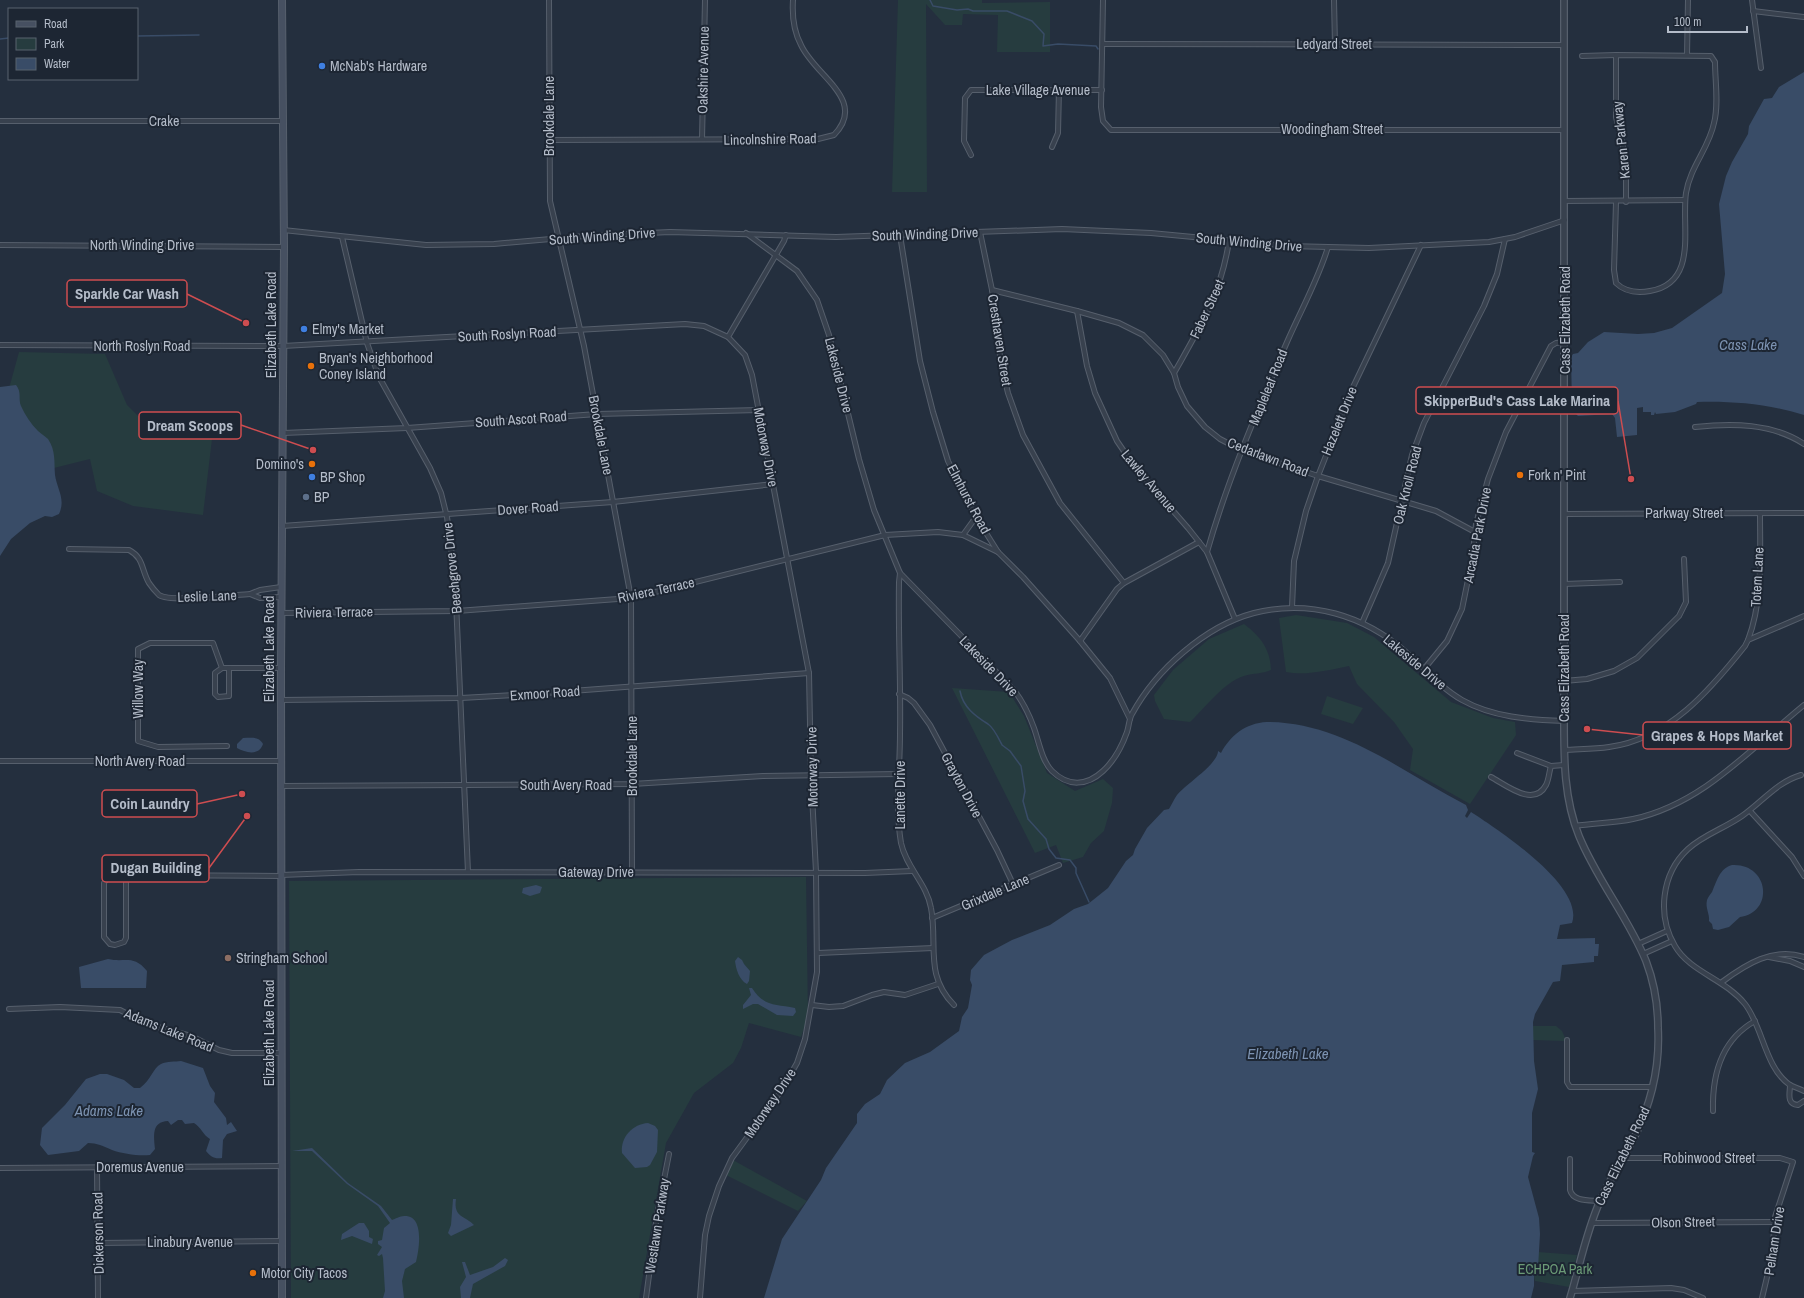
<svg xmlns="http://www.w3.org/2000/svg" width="1804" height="1298" viewBox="0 0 1804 1298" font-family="'Archivo Narrow',sans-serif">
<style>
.green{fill:#263c3f}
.water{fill:#394c67}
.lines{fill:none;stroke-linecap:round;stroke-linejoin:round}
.stream{stroke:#394c67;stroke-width:1.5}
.minor-casing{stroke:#565f6c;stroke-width:6}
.tertiary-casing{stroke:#565f6c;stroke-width:8}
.secondary-casing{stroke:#565f6c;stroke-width:8}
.minor{stroke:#38414e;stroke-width:4}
.tertiary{stroke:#38414e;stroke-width:5.5}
.secondary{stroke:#465061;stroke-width:6}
.shop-dot{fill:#3f7fe0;stroke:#1d2633;stroke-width:1.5}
.food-dot{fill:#e8710a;stroke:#1d2633;stroke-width:1.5}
.service-dot{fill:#5c6f8a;stroke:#1d2633;stroke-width:1.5}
.education-dot{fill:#8d6e63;stroke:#1d2633;stroke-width:1.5}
.labels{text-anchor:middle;stroke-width:4;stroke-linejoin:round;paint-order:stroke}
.street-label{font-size:14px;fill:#b4bcc9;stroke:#1d2633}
.poi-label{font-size:14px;fill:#b4bcc9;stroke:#1d2633;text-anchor:start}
.park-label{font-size:14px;fill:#6b9a76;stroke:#1d2633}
.water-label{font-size:15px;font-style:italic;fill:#7c92b1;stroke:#1d2633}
.leader{fill:none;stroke:#ce4d50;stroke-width:1.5}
.callout-dot{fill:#ce4d50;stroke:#1d2633;stroke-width:1.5}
.callout{fill:#1d2633;stroke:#ce4d50;stroke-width:1.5}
.callout-label{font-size:15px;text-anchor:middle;font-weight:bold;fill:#b4bcc9}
</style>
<rect width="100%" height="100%" fill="#242f3e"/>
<g class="green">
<path d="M898,0h84v3l68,-1v50h-53l1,-37 -35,-1 -1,11h-17l-19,-21 1,188h-35z"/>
<path d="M19,352l86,2 22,51 20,20 65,14 -9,76 -70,-9 -36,-15 -7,-32 -44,11 -44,-56z"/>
<path d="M1296,615l51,8 27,14 77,65 42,16 22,4 1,13 -46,69 -60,-34 3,-21 -19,-27 -37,-38 -8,-18c-20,4 -43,10 -63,6l-7,-54z"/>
<path d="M1244,624c17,13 26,25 27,46 -9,4 -17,3 -27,6 -19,5 -40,33 -54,46l-26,-3 -9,-18 -1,-6 19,-25 36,-31z"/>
<path d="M952,688l57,4 15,24 23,57 28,18 28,-12 10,9 -1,15 -8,28 -13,12 -8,14 -20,6 -7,-18 -21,8z"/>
<path d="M1327,696l36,12 -10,16 -32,-10z"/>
<path d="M806,877l2,139 -7,21 -52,-14 -8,25 -8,15 -39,30 -28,50 -27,155h-348l-2,-417z"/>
<path d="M1533,1026h23l6,5 4,9 -2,1 -32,-1z"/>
<path d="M733,1160l74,41 -9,10 -72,-36z"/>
<path d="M1538,1252l39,3 -8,32 -34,-6 -1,-6 4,-7z"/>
</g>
<g class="water">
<path d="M1804,72v343c-36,-11 -70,-14 -107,-13l-1,2 -21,8 -19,2 -1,-2 -1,3h-3v-3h-8v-5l-6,1v27l-20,2 -2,-19 -3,-4 -34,2 -5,-5 -1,-7 -1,-47 2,-3 5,-1 10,-11 16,-10 34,2 16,-1 18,-5 50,-35 3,-19 -6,-70 7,-28 6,-14 16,-28 1,-8 15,-27 8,-1 7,-11z"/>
<path d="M16,385c6,7 2,14 5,21 4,9 10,18 17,25 3,3 7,5 10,8 8,12 6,23 7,36 2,14 11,24 4,39l-7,3 -7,-1 -15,7 -19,16 -11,17v-169z"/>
<path d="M1267,722c75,0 135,50 199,83l2,5 -3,6 2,2 4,-6c26,17 114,74 101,111l-12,2 -3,14 38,-1v6h4l-1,12h-4v6l-32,3 -2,16 -7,1 -18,32 -2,8 1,39 4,28 -6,24v39l3,1 -2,3 -5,21 11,41 1,16 -2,34 -4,7v11l-3,12h-767l18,-59 39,-59 5,-12 31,-45v-9l8,-10 15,-10 7,-14 18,-17 25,-11 29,-21 3,-14 6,-9 4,-23 -2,-5 1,-10 13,-15 28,-15 38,-15 24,-16 14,-5 20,-16 18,-27 7,-6 2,-6 12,-21 17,-18 5,-1c3,-5 5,-10 8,-14 9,-11 41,-31 41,-44l3,2c9,-17 24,-30 46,-31z"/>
<path d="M243,738c8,0 16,-2 20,6 -4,12 -17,9 -26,4v-4z"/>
<path d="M1732,865c37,-2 43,47 8,52l-11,10 -11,3 -5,-1 -1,-5 -3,-3c1,-7 -4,-13 -2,-21 1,-3 3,-5 5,-8 5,-11 7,-23 20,-27z"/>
<path d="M536,885l6,2 -2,6 -10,3 -8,-3 1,-5z"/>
<path d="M738,957l4,3 2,4 6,7 -1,10 -2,3c-8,-4 -11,-15 -12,-23z"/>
<path d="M108,959c17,4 25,-5 39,12l-1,17h-65l-2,-21z"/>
<path d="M749,988h3c12,19 24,16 43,20l1,4 -3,4 -16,-1 -19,-11h-5l-10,5v-4l8,-10z"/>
<path d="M181,1061l22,7 7,18 5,7 -1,9 12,16 1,7 4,-3 6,9 -10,3 -4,6 -1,18c-8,1 -11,-1 -16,-7l4,-12c-7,-4 -9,-12 -16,-16l-9,1 -3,-4h-4l-7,5 -3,-4c-17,1 -14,15 -13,28l-5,6c-12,1 -27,-1 -38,-5 -9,-4 -15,-7 -24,-7l-9,8 -31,4 -8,-10 2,-17 23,-23 21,-26 14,-5h7l17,6 10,8h6c11,-8 13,-20 21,-24 6,-3 14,-2 20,-3z"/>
<path d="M648,1123l7,3 3,4 -1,22 -7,13 -3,2 -12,1 -13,-15c-2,-16 11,-29 26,-30z"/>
<path d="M312,1148l36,35 33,23 11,14c3,-1 8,-4 12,-4 21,-1 15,34 12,46l-11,7 -3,12 2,17h-21l2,-7 -2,-33 -1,-4 -3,2 -2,-1 5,-8 -4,-3v-3l4,-1 2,-12 6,-5 -12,-17 -31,-22 -35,-33h-20z"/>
<path d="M453,1199h3c-3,19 10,17 18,26l-23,11 -3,-3 3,-8z"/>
<path d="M359,1223h5l5,8v6l4,2 -1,5 -20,-8 -11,4 1,-6z"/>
<path d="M505,1258l3,2 -3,6 -32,18 -3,14h-9l-1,-11 6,-10 -4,-15h3l5,13 23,-8z"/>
</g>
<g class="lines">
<g class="stream">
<path d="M930,0l3,6 24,4 11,-1 5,2h34l25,10 12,13 -1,12 15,-2 38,2 2,3"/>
<path d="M137,36l62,-1"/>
<path d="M0,39l9,-1"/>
<path d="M960,691c3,16 15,25 28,33 6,4 11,15 14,21l8,6 11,15 4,25 -2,10 5,18 18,20 3,10 7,9 14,2 6,8v5l13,29"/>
</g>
<defs>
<g id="minor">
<path d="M549,0l1,201 34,145 47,252 1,274"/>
<path d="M1103,0l-2,107 2,14 8,9h453"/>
<path d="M1334,0l1,45"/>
<path d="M1752,0l9,68"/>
<path d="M1753,11l51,6"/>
<path d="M1103,44l461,1"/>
<path d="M1687,55l1,-55"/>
<path d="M1582,56l34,-1"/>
<path d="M0,121h283"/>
<path d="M702,139l3,-139"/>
<path d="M549,140l269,-1 16,-4c34,-35 -19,-59 -33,-90 -7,-13 -9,-30 -8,-45"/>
<path d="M1052,147l6,-14 1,-44"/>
<path d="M971,155l-7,-14 1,-43 6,-8h131"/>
<path d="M1564,201l121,-1"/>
<path d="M1616,202l-2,68 2,13c9,9 22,10 34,8 49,-8 31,-65 36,-98 4,-26 23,-45 28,-70 5,-19 1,-42 1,-61l-4,-6 -95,-1v62l10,42v43"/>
<path d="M283,230l143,15 68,-1 91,-8 85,-4 166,5 226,-8 89,4 137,13 81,2 120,-6 26,-5 50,-17"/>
<path d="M980,232l12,58 9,74 7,29 15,42 37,68 64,80"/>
<path d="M746,233l51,38 20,29 12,35 30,124 15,51 26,63 114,117c9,12 15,24 20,38 5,14 8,33 18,43 16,16 35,15 51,0 11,-10 19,-25 24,-39 2,-6 2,-13 5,-18 24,-44 73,-88 122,-101 56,-14 110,2 153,40 18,16 34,35 55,47 30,17 68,20 102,21"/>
<path d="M900,235l20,126 13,51 15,49 28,56 22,35 25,25 57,64 30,37 20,41"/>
<path d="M342,237l25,106 12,34 51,91 11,25 6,24 8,62 13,293"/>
<path d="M0,245l284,2"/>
<path d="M992,290l85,21 42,12 24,12 20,20 11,18 4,14 9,19 18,21 15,12 23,12 75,25 118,35 39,21"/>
<path d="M1077,311l10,55 8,27 22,48 17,25 54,62 19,24 28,67"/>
<path d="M0,345l283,1 402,-22 19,2 24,11"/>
<path d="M1174,373c26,-46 47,-79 55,-132"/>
<path d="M1695,427c37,-4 77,-4 109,17"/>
<path d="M283,433l124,-5 190,-14 162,-4"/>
<path d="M1565,514l239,-1"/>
<path d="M282,526l331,-24 161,-18"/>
<path d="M963,535l13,-18"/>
<path d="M69,549l60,1c15,8 12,19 20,33 2,3 7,9 10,12 12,8 74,0 91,-1l10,-4 21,-3"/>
<path d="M1207,552c20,-71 51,-143 80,-210 14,-32 31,-62 41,-95"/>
<path d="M900,573l-1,9c-1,51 2,101 1,152 0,35 -5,73 1,109 5,24 26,41 30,65 7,36 -7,67 23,97"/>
<path d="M1564,584l56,-2"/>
<path d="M250,594l10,4 21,-1"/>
<path d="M1292,607l2,-46 12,-50 12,-35 35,-89 68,-142"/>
<path d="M281,613l176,-2 174,-13 254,-63 53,-3 25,3 35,17"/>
<path d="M1362,623l26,-60 24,-108 12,-32 60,-117 13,-32 8,-35"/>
<path d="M1748,640c15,-39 12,-85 12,-127"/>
<path d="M1080,641l37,-52 7,-6 75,-41"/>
<path d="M222,668h59"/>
<path d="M1424,669l23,-28 15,-32 10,-49 4,-36 12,-45 18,-47 45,-86 5,-3 9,-1"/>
<path d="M1564,681l23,-2 27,-8 23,-13 42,-42 7,-14 -2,-43"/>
<path d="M899,694l9,4 6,5 16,22 67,125 16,34"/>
<path d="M281,700l180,-2 71,-4 277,-21"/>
<path d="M227,746l-69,1 -20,-6v-92l12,-6h63l9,25 -7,5v21l3,3 11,-1v-28"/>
<path d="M1564,750c15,-1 31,-1 45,-3 60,-8 101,-57 136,-101l3,-6 56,-24"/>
<path d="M1517,753l34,13"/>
<path d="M0,761h281"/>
<path d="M1801,775c-24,7 -39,27 -59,41 -17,12 -39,19 -54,33 -27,25 -31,67 -13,97 15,26 50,33 70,58 18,23 20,64 45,81 4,2 10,4 14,6"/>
<path d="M1491,777c15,8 43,31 55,8 3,-6 3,-13 5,-19l13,-1"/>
<path d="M281,786l351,-2 131,-8 136,-2"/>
<path d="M1750,811l42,46 12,19"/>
<path d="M1575,826c19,-3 39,-3 58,-7 70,-15 118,-71 171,-114"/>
<path d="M126,875v63l-2,4 -9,3 -5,-1 -6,-7v-54c5,-10 12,-8 22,-8l155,1"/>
<path d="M281,875l78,-3 506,1 47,-2"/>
<path d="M932,918l127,-53"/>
<path d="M1638,944l29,-13"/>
<path d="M818,953l115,-5"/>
<path d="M1643,954l29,-13"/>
<path d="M1769,957l21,4 14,6"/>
<path d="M1722,982c24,-18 51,-35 82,-25"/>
<path d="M812,1005l17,2 14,-1 29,-11 12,-3 21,3 33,-11"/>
<path d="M9,1009l51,-2 60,3 27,14 44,12 28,14 13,3h49"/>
<path d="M1567,1040v42l3,5h83"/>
<path d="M1790,1085c0,8 -4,19 8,20l6,-4"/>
<path d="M1713,1111c-1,-37 8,-71 42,-90"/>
<path d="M1623,1158h157l13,4 -18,55 -3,39 -10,42"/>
<path d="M1570,1159v31c3,12 20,10 30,11"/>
<path d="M97,1167l1,131"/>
<path d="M0,1168l281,-2"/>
<path d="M1591,1223l184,-1"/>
<path d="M98,1243l183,-2"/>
<path d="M1572,1291l99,-3 13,2 19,8"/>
<path d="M646,1298l11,-83 12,-61"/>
<path d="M700,1298l5,-63 4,-19 10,-30 13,-28 49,-67 16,-28 8,-24 12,-67 -1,-100 -5,-97 -2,-102 -57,-298 -7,-20 -17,-18 56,-96 2,-6"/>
</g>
<path id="tertiary" d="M1564,0v721c0,39 0,78 15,115 18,44 49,81 67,125 8,21 12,45 12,67 2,38 -7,76 -24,110 -11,21 -24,41 -34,63 -14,31 -20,64 -30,97"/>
<path id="secondary" d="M282,1298l-1,-630 3,-421 -2,-247"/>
</defs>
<use href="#minor" class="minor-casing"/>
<use href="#tertiary" class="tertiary-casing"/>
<use href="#secondary" class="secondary-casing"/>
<use href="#minor" class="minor"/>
<use href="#tertiary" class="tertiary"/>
<use href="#secondary" class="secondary"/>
</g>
<g class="shop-dot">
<circle cx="322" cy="66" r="4"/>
<circle cx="304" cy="329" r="4"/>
<circle cx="312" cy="477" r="4"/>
</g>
<g class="food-dot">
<circle cx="311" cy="366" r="4"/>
<circle cx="312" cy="464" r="4"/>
<circle cx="1520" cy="475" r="4"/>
<circle cx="253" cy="1273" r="4"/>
</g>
<circle class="service-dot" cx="306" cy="497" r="4"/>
<circle class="education-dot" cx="228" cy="958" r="4"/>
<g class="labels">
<g class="street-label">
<text x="1334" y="49">Ledyard Street</text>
<text transform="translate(703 70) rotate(-89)" y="5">Oakshire Avenue</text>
<text x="1038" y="95">Lake Village Avenue</text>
<text transform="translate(549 116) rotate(-90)" y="5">Brookdale Lane</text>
<text x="164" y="126">Crake</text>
<text x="1332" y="134">Woodingham Street</text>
<text transform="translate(770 139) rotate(-1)" y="5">Lincolnshire Road</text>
<text transform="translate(1621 140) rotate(-96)" y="5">Karen Parkway</text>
<text transform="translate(925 234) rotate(-2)" y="5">South Winding Drive</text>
<text transform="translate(602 236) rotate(-4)" y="5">South Winding Drive</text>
<text transform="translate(1249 242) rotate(5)" y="5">South Winding Drive</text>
<text x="142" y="250">North Winding Drive</text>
<text transform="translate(1207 309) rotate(-65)" y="5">Faber Street</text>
<text transform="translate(1565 320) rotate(-90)" y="5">Cass Elizabeth Road</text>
<text transform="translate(271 325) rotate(-90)" y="5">Elizabeth Lake Road</text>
<text transform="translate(507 334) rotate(-3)" y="5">South Roslyn Road</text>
<text transform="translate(1000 340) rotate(81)" y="5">Cresthaven Street</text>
<text x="142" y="351">North Roslyn Road</text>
<text transform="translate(839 375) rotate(76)" y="5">Lakeside Drive</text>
<text transform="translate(1268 387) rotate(-68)" y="5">Mapleleaf Road</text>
<text transform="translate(521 419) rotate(-4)" y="5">South Ascot Road</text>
<text transform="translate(1339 421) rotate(-68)" y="5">Hazelett Drive</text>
<text transform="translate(601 435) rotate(79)" y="5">Brookdale Lane</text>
<text transform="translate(766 447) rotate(79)" y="5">Motorway Drive</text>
<text transform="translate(1268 457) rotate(21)" y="5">Cedarlawn Road</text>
<text transform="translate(1149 481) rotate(50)" y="5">Lawley Avenue</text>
<text transform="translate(1407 485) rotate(-76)" y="5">Oak Knoll Road</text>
<text transform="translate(969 499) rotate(62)" y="5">Elmhurst Road</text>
<text transform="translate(528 508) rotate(-4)" y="5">Dover Road</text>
<text x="1684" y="518">Parkway Street</text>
<text transform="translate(1477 535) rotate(-79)" y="5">Arcadia Park Drive</text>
<text transform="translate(452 568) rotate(-96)" y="5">Beechgrove Drive</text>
<text transform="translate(1757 577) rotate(-87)" y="5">Totem Lane</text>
<text transform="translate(656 590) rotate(-12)" y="5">Riviera Terrace</text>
<text transform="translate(207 596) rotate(-2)" y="5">Leslie Lane</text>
<text transform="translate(334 612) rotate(-1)" y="5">Riviera Terrace</text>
<text transform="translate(269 649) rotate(-90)" y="5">Elizabeth Lake Road</text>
<text transform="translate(1415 662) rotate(40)" y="5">Lakeside Drive</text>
<text transform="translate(989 666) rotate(46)" y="5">Lakeside Drive</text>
<text transform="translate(1564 668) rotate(-90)" y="5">Cass Elizabeth Road</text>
<text transform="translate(138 689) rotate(-90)" y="5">Willow Way</text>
<text transform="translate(545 693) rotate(-4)" y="5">Exmoor Road</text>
<text transform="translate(632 756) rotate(-90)" y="5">Brookdale Lane</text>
<text x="140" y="766">North Avery Road</text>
<text transform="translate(812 767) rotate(-91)" y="5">Motorway Drive</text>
<text x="566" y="790">South Avery Road</text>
<text transform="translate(962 785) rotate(62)" y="5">Grayton Drive</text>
<text transform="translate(900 795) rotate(-90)" y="5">Lanette Drive</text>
<text x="596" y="877">Gateway Drive</text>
<text transform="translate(995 892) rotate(-23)" y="5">Grixdale Lane</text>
<text transform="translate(169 1030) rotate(22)" y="5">Adams Lake Road</text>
<text transform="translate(269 1033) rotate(-90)" y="5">Elizabeth Lake Road</text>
<text transform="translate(770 1103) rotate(-56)" y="5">Motorway Drive</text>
<text transform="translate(1622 1156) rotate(-64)" y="5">Cass Elizabeth Road</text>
<text x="1709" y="1163">Robinwood Street</text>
<text x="140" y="1172">Doremus Avenue</text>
<text transform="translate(1683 1222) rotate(-1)" y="5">Olson Street</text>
<text transform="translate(657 1226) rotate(-81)" y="5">Westlawn Parkway</text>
<text transform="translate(98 1233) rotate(-91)" y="5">Dickerson Road</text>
<text transform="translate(1774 1241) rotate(-81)" y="5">Pelham Drive</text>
<text x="190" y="1247">Linabury Avenue</text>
</g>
<g class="poi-label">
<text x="330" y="71">McNab's Hardware</text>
<text x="312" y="334">Elmy's Market</text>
<text x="319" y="363">Bryan's Neighborhood<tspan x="319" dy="16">Coney Island</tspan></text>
<text x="304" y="469" text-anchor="end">Domino's</text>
<text x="1528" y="480">Fork n' Pint</text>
<text x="320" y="482">BP Shop</text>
<text x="314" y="502">BP</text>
<text x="236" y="963">Stringham School</text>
<text x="261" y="1278">Motor City Tacos</text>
</g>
<g class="park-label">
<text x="1555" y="1274">ECHPOA Park</text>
</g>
<g class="water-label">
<text x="1748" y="350">Cass Lake</text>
<text x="1288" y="1059">Elizabeth Lake</text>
<text x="109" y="1116">Adams Lake</text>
</g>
</g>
<path class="leader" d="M246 323L187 294M1631 479L1618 401M313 450L241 425M1587 729L1643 735M242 794L197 804M247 816L209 868"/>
<g class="callout-dot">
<circle cx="246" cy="323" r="4"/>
<circle cx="1631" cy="479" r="4"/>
<circle cx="313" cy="450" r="4"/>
<circle cx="1587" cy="729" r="4"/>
<circle cx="242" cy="794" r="4"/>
<circle cx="247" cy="816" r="4"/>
</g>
<g class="callout">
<rect x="67" y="280" width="120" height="27" rx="4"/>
<rect x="1416" y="387" width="202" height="27" rx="4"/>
<rect x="139" y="412" width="102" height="27" rx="4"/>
<rect x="1643" y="722" width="148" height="27" rx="4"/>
<rect x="102" y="790" width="95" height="27" rx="4"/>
<rect x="102" y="855" width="107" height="27" rx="4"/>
</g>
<g class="callout-label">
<text x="127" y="299">Sparkle Car Wash</text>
<text x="1517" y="406">SkipperBud's Cass Lake Marina</text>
<text x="190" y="431">Dream Scoops</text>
<text x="1717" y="741">Grapes &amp; Hops Market</text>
<text x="150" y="809">Coin Laundry</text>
<text x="156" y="873">Dugan Building</text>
</g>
<rect x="8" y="8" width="130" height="72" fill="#1d2633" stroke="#59626f"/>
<rect x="16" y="21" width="20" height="6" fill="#465061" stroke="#59626f"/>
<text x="44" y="28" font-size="12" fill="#b4bcc9">Road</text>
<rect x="16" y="38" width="20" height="12" fill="#263c3f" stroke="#59626f"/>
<text x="44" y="48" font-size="12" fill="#b4bcc9">Park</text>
<rect x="16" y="58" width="20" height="12" fill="#394c67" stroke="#59626f"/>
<text x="44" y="68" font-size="12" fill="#b4bcc9">Water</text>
<path d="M1668 26v6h79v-6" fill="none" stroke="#b4bcc9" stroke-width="2"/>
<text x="1674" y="26" font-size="12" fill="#b4bcc9" stroke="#1d2633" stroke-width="3" paint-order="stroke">100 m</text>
</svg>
